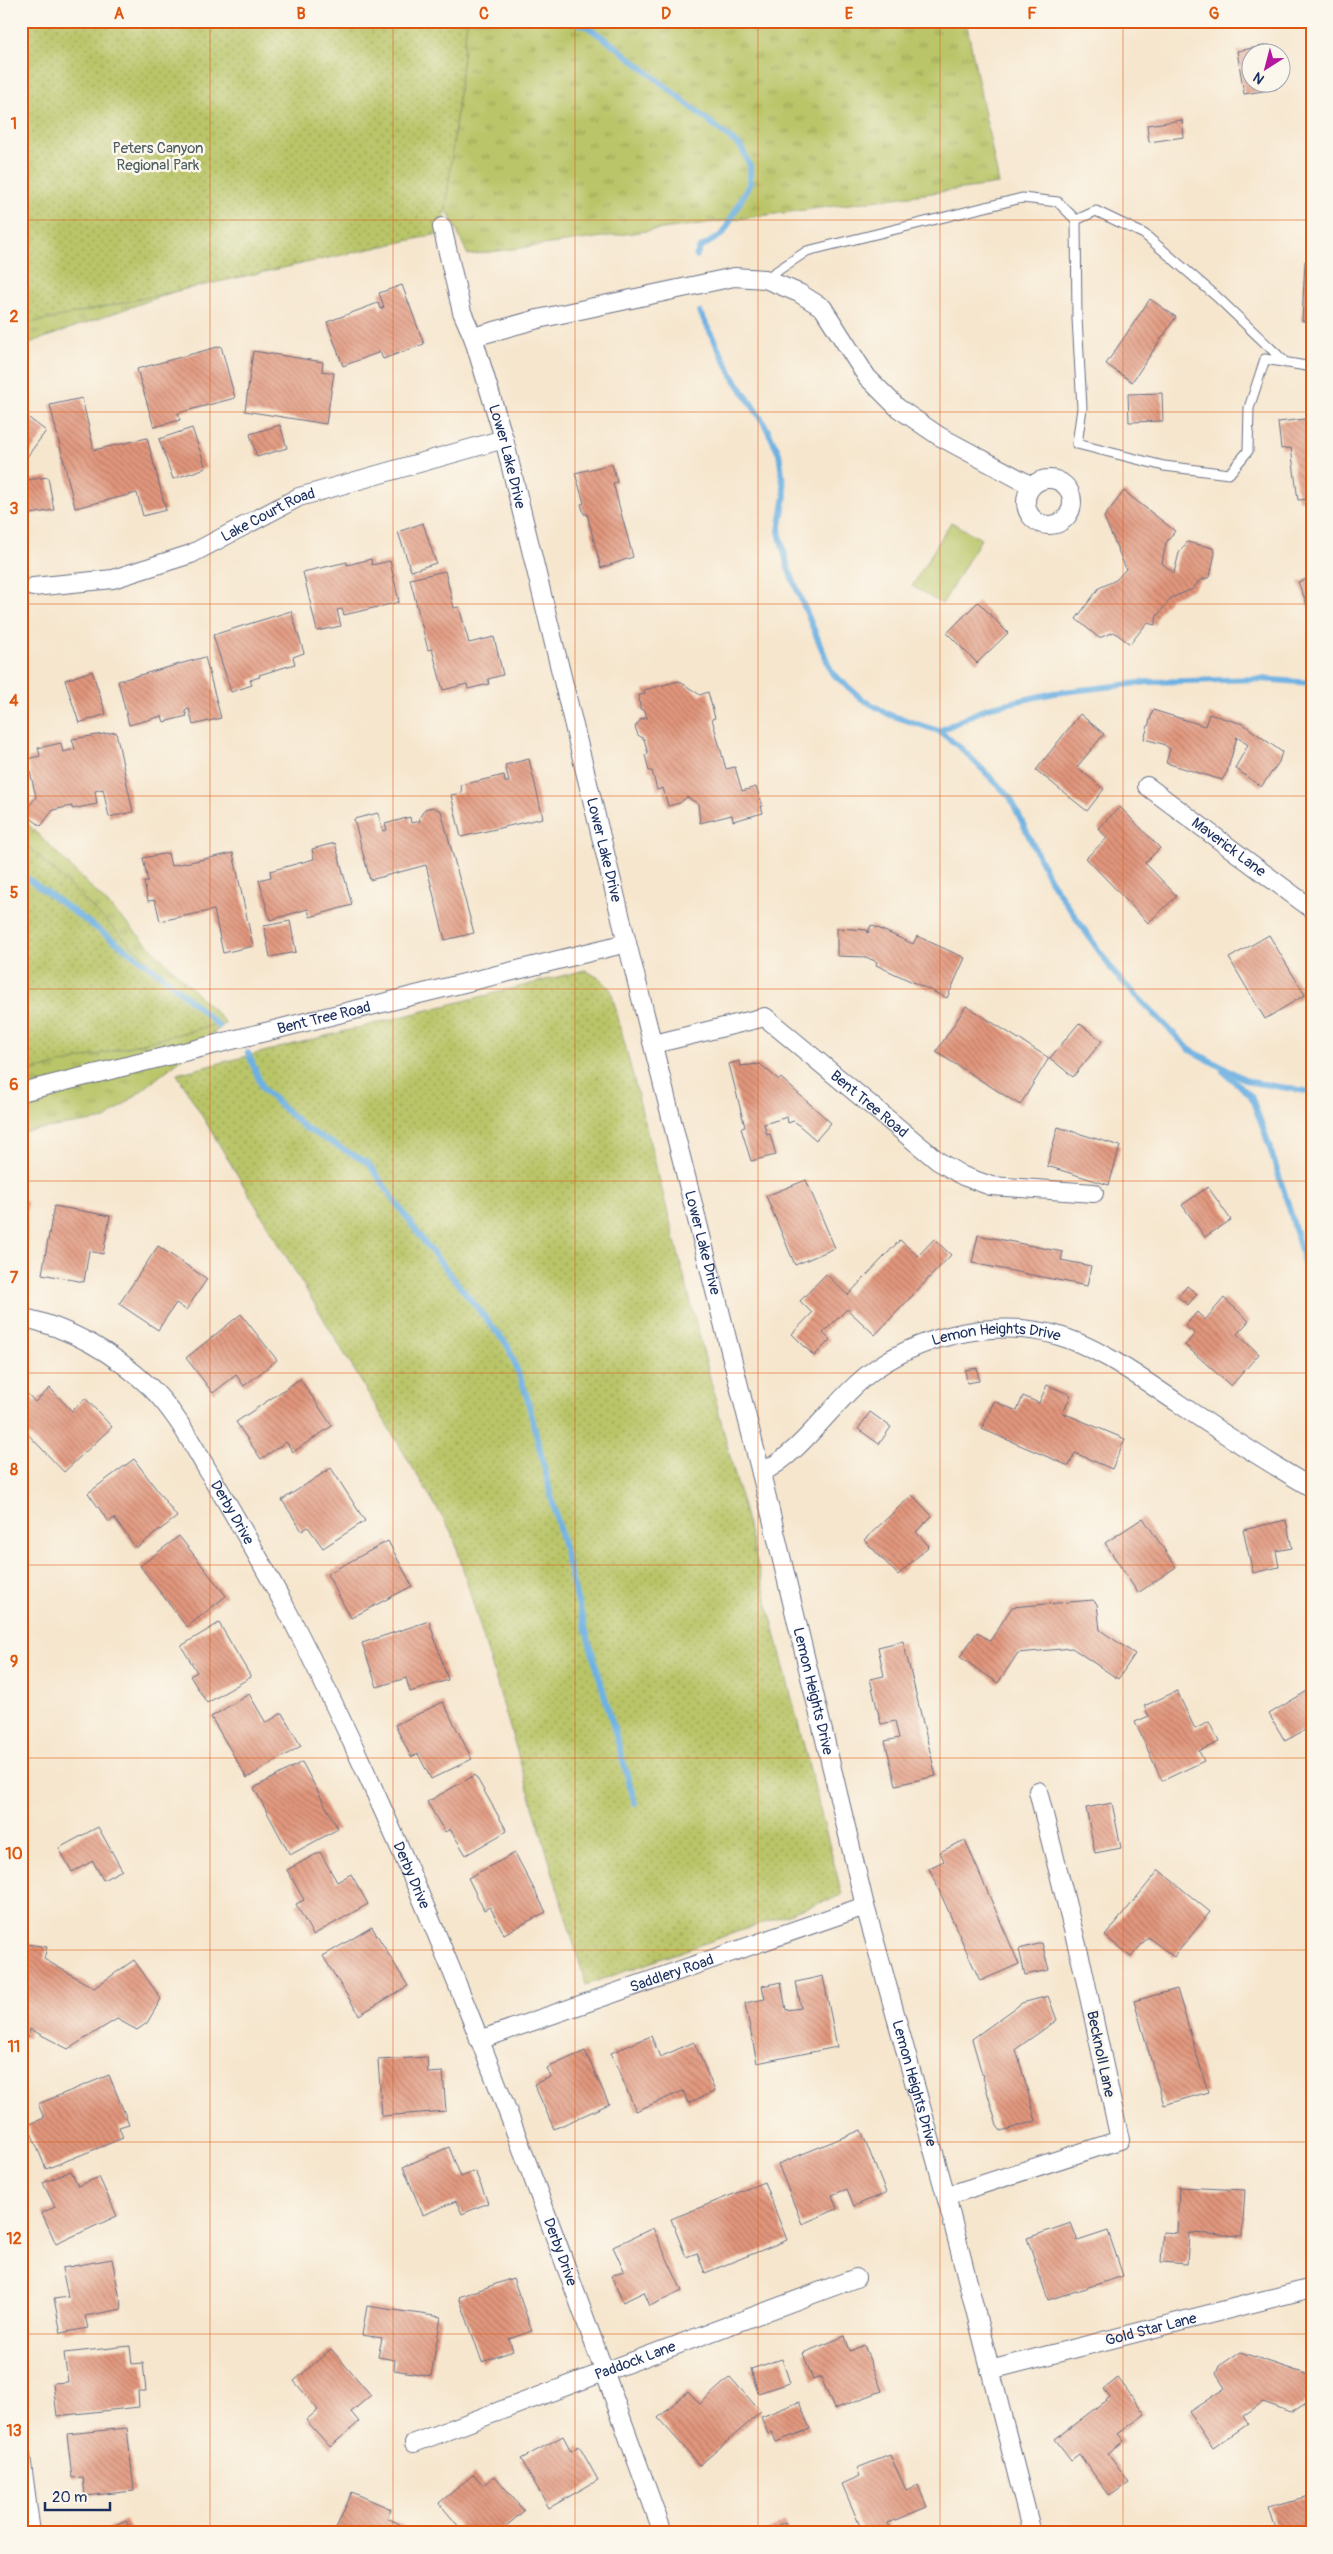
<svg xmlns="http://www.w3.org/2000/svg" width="1333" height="2554" viewBox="0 0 1333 2554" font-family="Pangolin,sans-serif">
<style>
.grass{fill:url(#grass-tufts);stroke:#6a7a62}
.park{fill:url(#park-dots);stroke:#6a7a62}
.pitch{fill:#b9c567;stroke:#6a7a62}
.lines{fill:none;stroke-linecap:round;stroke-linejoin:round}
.stream{stroke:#6db1e2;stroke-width:6}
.building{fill:url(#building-back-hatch)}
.lane-casing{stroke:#686f85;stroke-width:11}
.street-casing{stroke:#686f85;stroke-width:20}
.lane{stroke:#fff;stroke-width:9}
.street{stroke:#fff;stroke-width:18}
.grid{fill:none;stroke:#de5710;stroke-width:1;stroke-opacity:0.55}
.labels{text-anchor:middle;stroke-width:5;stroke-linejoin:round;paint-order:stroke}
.park-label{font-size:15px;fill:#4a5c61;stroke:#fbf7ec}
.street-label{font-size:15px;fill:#1b2f5e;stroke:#fbf7ec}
.neatline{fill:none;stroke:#de5710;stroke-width:2}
.grid-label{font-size:16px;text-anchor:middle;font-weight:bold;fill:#de5710}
</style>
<defs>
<pattern id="grass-tufts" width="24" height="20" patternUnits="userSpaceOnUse" patternTransform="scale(1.25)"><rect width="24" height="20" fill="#b9c567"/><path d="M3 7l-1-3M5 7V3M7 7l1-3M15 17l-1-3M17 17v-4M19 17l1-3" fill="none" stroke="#96a058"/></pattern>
<pattern id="park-dots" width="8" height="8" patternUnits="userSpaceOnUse" patternTransform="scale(1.25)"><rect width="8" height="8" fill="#b9c567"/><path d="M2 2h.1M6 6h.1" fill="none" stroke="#96a058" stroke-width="1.8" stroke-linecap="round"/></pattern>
<pattern id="building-back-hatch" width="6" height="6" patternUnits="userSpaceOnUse" patternTransform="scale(1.25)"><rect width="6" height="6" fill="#e2967c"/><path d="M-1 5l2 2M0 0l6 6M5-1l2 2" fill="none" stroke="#b67b69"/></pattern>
</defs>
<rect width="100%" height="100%" fill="#fbf7ec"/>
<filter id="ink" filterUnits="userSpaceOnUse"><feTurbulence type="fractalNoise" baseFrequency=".02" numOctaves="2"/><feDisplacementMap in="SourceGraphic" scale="10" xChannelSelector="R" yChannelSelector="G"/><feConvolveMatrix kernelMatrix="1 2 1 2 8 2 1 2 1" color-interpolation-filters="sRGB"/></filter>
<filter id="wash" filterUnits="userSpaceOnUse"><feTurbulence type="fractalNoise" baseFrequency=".0096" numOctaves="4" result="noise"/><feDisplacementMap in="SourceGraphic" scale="20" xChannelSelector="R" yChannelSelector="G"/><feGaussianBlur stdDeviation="1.12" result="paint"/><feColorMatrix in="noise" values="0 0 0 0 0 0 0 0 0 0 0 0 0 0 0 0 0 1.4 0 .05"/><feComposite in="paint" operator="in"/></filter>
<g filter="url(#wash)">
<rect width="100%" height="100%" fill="#f6e6ce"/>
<g class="grass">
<path d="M21,21h945l33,163 -531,71 -27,-58 -420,149z"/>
<path d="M21,817l205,206 -120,96 -85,13z"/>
</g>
<g class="park">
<path d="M21,21h446l-24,212 -422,92z"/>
<path d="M21,839l193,186 -193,49z"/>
<path d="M585,970l17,10 9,10 231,905 -256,90 -133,-450 -276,-461z"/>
</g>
<path class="pitch" d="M951,522l30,17 -39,65 -30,-18z"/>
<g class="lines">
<g class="stream">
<path d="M573,21l15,6 31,22 122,98 9,19v17l-27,51 -23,14 -4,8"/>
<path d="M700,312l32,63 32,48 15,30 6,43 -6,35 9,37 44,105 30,26 28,16 49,16 23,18 48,48 40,83 65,94 75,76 60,32 62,10"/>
<path d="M939,731l48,-23 67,-15 94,-11 112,-3 52,4"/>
<path d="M21,874l141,101 57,51"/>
<path d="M248,1053l15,36 42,39 63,35 57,80 83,103 18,47 46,188 63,222"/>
<path d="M1223,1071l28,25 15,40 23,71 23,84"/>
</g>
</g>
<g id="blocks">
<g class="building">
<path d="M1269,45l2,7h-21v30h25l1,7 -32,5 -7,-43z"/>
<path d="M1182,120l2,17 -35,5 -2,-17z"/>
<path d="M1305,261h7v60h-10z"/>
<path d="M402,285l22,59 -41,15 -3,-7 -37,14 -16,-44 51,-19 2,6 4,-2 -5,-14z"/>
<path d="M1150,299l26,18 -44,65 -26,-18z"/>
<path d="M221,346l14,52 -57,15 2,7 -26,7 -17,-58z"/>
<path d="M253,351l70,11 -1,9 12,2 -8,51 -81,-13z"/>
<path d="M1162,393l1,28 -34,1 -1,-28z"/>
<path d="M82,398l12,52 53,-12 19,72 -23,6 -6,-23 -62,15 -25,-103z"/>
<path d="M21,412l25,19 -25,34z"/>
<path d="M1305,419l2,10h5v70l-14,1 -7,-52 -10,1 -3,-27z"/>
<path d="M280,425l7,23 -30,9 -7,-23z"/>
<path d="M192,428l14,40 -33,11 -14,-40z"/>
<path d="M612,464l5,18 -4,1 20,74 -32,11 -14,-54h-3l-3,-10 3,-1 -9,-30z"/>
<path d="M48,477l6,33 -28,5 -5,-34z"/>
<path d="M1124,491l51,40 -9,12 -4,20 12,10 5,-20 8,-11 26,6 2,5 -5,24 -11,4 -6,8 -22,9 -14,18 -2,9 -8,-2 -17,21 -16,-12 -15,6 -23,-19 23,-31 17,-8 10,-11 -22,-52z"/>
<path d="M423,523l13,40 -25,8 -13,-39z"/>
<path d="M371,559l1,6 18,-4 9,41 -55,13 -2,-6 -5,1 4,16 -24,5 -14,-59 44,-10v3z"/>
<path d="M445,571l9,37 5,-1 10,36 25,-6 9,38 -15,4 1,5 -21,5 -1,-5 -24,6 -11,-41 -4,1 -18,-71z"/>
<path d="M1312,577v40l-14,-35z"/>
<path d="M978,602l30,31 -31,30 -30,-30z"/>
<path d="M291,611l13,42 -11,4 2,7 -36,11 1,2 -10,3 2,5 -21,7 -18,-57z"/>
<path d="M205,657l16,61 -28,7 -4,-16 -4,1 2,6 -23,6 -2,-6 -33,9 -11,-44z"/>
<path d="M92,671l14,43 -27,9 -14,-43z"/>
<path d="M679,681l21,14 8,-3 7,26 -3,1 14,50 9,-2 7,24 14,-4 7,19h-2l2,7 -30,8 -1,-6 -32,8 -2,-19 -11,-7 -7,6 -12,3 -5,-18 -6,2 -5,-19h-3l-4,-16 3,-1 -4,-15 -6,-4 -3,-8 6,-8 6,-1 -2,-7 -5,-2 -1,-14 6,-1 -1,-4z"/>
<path d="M1153,710l52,16 4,-12 34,10 39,28 -3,10 -18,25 -26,-19 13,-23 -11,-8 -10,35 -5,8 -56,-17 4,-14 -7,-5 -19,-5z"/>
<path d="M1080,714l24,20 -27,33 27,22 -17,22 -51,-41z"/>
<path d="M116,732l17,80 -24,5 -6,-28 -8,2 2,13 -25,5v-3l-19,4 -12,16 -17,-13 12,-16 -9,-38 13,-3 -2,-8 23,-5 2,9 12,-3 -3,-10z"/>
<path d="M529,759l14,59 -82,19 -10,-42 11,-2 -1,-8 43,-10 1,7h4l-4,-17z"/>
<path d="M432,807l9,4 33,122 -29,7 -19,-75 -56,15 -16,-61 24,-6 5,18 4,-1 -2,-6 25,-7 1,6 9,-2 -1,-3 6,-9z"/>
<path d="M1120,807l40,41 -15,15 32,33 -29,27 -62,-65 21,-20 -9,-10z"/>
<path d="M335,843l17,62 -42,12 -2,-8 -38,11 -11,-40 12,-3 -1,-6 44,-12 -2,-10z"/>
<path d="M168,853l3,13 62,-13 20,93 -30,7 -9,-43 -54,11 -5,-21 -7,1 -4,-19h4l-5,-24z"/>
<path d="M290,921l6,31 -26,5 -6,-31z"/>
<path d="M871,925l42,19 4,-8 48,22 -18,40 -71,-33 1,-3 -11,-5 -29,-1v-28l30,2 1,3z"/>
<path d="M1269,935l36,60 -40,24 -36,-61z"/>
<path d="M966,1006l83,52 -29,47 -84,-53z"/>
<path d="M1079,1023l23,18 -29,36 -23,-19z"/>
<path d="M739,1061l1,5 20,-2 19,16 2,-2 50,45 -15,17 -22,-19 -6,2 -1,-6 -23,7 3,11 3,-1 6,21 -25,6 -10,-33 4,-1 -2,-8 -14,-55z"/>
<path d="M1058,1127l62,19 -11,39 -62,-19z"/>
<path d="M806,1180l29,68 -40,17 -29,-69z"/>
<path d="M1208,1187l23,33 -26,17 -23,-32z"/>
<rect x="21" y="1201" width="6" height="45"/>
<path d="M54,1206l56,10 -7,38 -14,-3 -5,31 -42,-8z"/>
<path d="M978,1235l85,17 -2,8 30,6 -4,20 -115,-23z"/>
<path d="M934,1239l17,16 -76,80 -28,-26 -24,24 7,7 -16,16 -22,-22 20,-21 -12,-12 26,-27 22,21 52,-55 18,16z"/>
<path d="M158,1246l49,33 -21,31 -10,-7 -18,27 -39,-26z"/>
<path d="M1187,1286l10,8 -9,11 -10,-8z"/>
<path d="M1224,1298l25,23 -12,13 22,20 -28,32 -46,-41 10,-11 -10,-8 12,-14 8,8z"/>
<path d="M241,1314l36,46 -33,26 -8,-11 -23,18 -27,-35z"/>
<path d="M977,1368l2,13 -12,2 -2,-13z"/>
<path d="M300,1379l32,47 -39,26 -7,-10 -25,17 -25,-37z"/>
<path d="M1047,1385l24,10 -8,18 62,26 -13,30 -37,-16 -6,13 -87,-37 12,-28 23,10 6,-15 16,7z"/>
<path d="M21,1387l14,15 15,-14 22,23 13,-13 27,29 -48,45 -43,-45z"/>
<path d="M870,1412l21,15 -12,17 -21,-15z"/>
<path d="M134,1459l43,58 -41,31 -22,-30 -5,4 -21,-29z"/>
<path d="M331,1468l34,53 -42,27 -15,-21 -6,4 -20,-31z"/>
<path d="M912,1495l20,21 -16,16 13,14 -31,29 -34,-35z"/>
<path d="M1143,1518l33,49 -38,26 -33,-50z"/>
<path d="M1286,1520l6,28 -16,3 3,16 -26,6 -10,-43z"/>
<path d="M179,1536l47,60 -39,31 -47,-61z"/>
<path d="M388,1541l24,45 -61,32 -24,-44z"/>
<path d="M1093,1600l4,4 3,26 35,24 -17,25 -46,-31 -54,5 -20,30 -38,-26 17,-25 13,9 22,-34z"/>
<path d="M429,1621l19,59 -38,12 -4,-14 -29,9 -15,-44z"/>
<path d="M219,1623l32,54 -44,26 -17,-27 7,-4 -16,-26z"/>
<path d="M903,1641l33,135 -40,9 -11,-44 14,-3 -4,-17 -14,3 -11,-45 14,-3 -6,-29z"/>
<path d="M1312,1688v38l-27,15 -16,-27z"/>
<path d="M1177,1691l18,38 14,-7 10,20 -20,9 5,10 -42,20 -27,-59 14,-6 -5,-10z"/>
<path d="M249,1694l17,29 16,-10 19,33 -54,32 -36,-61z"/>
<path d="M443,1702l29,57 -41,20 -13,-25 -7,3 -16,-32z"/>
<path d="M302,1762l36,67 -48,26 -36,-67z"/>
<path d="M475,1775l32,56 -41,24 -16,-26 -5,3 -18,-30z"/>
<path d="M1112,1803l9,45 -26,5 -9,-45z"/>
<path d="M98,1827l24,43 -19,10 -10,-19 -21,11 -13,-24z"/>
<path d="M965,1840l54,124 -39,17 -51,-113 15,-7 -4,-9z"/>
<path d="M320,1852l17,30 14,-8 17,30 -55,31 -17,-31 8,-4 -17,-30z"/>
<path d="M515,1853l31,59 -42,22 -14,-27 -6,3 -16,-32z"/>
<path d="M1159,1870l51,42 -36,45 -26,-20 -17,20 -26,-21z"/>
<path d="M372,1927l36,59 -49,29 -36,-59z"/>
<path d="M21,1943l26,4 -3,12 50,29 40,-28 27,39 -14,24 -10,7 -20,-11 -49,30 -38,-20 -2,9 -7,-1z"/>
<path d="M1042,1943l7,27 -24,5 -6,-26z"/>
<path d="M823,1976l14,71 -80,16 -12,-60 20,-4 -3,-13 19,-4 5,28 15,-2 -5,-26z"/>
<path d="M1177,1989l31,103 -44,13 -30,-104z"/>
<path d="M1048,1996l9,24 -41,29 20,72 -35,10 -4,-5 -25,-87 50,-36z"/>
<path d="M651,2036l9,21 34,-15 21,49 -27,12 -5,-12 -47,20 -25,-58z"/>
<path d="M585,2051l24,53 -55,25 -20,-45 17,-7 -4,-9z"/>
<path d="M427,2057l1,16 15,-1 3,39 -64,5 -4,-56z"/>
<path d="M109,2075l20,49 -10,3 4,11 -77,31 -18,-44 16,-7 -6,-14z"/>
<path d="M861,2130l25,63 -32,13 -7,-17 -15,6 5,14 -35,15 -24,-60z"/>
<path d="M449,2147l12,30 14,-6 13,32 -26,11 -6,-13 -33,14 -20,-48z"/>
<path d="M71,2171l7,15 21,-9 18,39 -61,28 -14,-31 13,-6 -12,-24z"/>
<path d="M764,2182l23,58 -82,33 -8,-20 -11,4 -15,-38z"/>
<path d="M1179,2187l66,3 -3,46 -53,-3 -2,31 -26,-2 2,-30 14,1z"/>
<path d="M1071,2223l7,18 30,-10 15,45 -75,24 -21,-62z"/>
<path d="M653,2228l29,63 -32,15 -6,-14 -21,10 -12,-26 13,-6 -11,-23z"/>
<path d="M112,2259l10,50 -37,7 3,12 -27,5 -7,-34 14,-2 -6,-29z"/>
<path d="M513,2278l19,53 -23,8 4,12 -31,11 -23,-65z"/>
<path d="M367,2306l74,11 -10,59 -37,-6 1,-10 -17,-3 4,-19 -20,-3z"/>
<path d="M845,2336l5,15 14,-6 18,46 -48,18 -13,-32 -8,3 -10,-27z"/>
<path d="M130,2346l2,18 11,-1 3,28h-8l1,16 -82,9 -4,-33 15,-1 -4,-29z"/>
<path d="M331,2349l40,46 -20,17 8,10 -29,25 -24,-27 12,-10 -24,-29z"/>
<path d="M1240,2352l72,24v22l-21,14 -28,-10 -20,14 5,8 -35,24 -24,-36 36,-24 -9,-14 3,-8z"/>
<path d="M782,2359l8,24 -32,10 -7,-24z"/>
<path d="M730,2377l31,35 -61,53 -42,-47 30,-27 12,13z"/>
<path d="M1118,2378l27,36 -27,20 6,7 -16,12 21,29 -19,14 -31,-42 -8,6 -16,-21 55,-42 -6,-8z"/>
<path d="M799,2402l11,27 -34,13 -4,-10 -4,2 -7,-17z"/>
<path d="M127,2428l7,63 -49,5 -2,-19 -11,1 -5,-44z"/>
<path d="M563,2436l8,15 8,-5 19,34 -49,28 -28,-49z"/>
<path d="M890,2455l16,35 12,-5 9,22 -39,16 5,10h-30l-21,-49 18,-8 -3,-8z"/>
<path d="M474,2474l9,11 12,-9 29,35 -26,22h-34l-25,-30z"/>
<path d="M352,2492l39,17 -4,9 17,8 -3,7h-67z"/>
<path d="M1312,2495v38h-35l-8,-26z"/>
<path d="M126,2520l6,13h-34z"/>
<path d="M785,2522l5,11h-28z"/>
</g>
</g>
</g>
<g filter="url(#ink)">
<use href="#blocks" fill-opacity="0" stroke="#686f85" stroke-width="1"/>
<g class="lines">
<defs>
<g id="lane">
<path d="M765,279l42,-28 215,-53 36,4 18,18"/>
<path d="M1286,363l-70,-67 -72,-62 -48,-23 -20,9 1,98 5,90 -5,36 87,22 65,8 19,-23 1,-43 16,-49 47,8"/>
</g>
<g id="street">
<path id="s1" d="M442,227l20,85 11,25 31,102 123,504 134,530 104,433 81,290 86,337"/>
<path d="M473,337l65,-18 196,-42 31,2 34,14 24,15 44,69 31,31 41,28 93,50"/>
<circle cx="1049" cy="502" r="23"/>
<path id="s2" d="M33,587l80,-8 78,-25 108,-57 205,-58"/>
<path id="s3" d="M1147,786l165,123"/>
<path id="s4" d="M654,1044l111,-27 173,144 25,15 28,10 103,7"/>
<path id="s5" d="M21,1092l606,-149"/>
<path id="s6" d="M21,1317c49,11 93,36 129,70 26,25 42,57 60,87 28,47 55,94 80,142 151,293 260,607 373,917"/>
<path id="s7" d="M761,1473c47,-24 73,-76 117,-106 49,-33 120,-48 178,-32 44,12 84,43 122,68 44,30 88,58 134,85"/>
<path id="s8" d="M479,2040l386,-134"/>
<path d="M946,2196l174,-56 -37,-171 -45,-178"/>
<path id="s9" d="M990,2370l322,-82"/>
<path id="s10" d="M414,2443l442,-165"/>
<path d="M21,2456l10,77"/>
</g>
</defs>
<use href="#lane" class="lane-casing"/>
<use href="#street" class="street-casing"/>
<use href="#lane" class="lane"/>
<use href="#street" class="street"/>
</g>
</g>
<path class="grid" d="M210,21v2512M393,21v2512M575,21v2512M758,21v2512M940,21v2512M1123,21v2512M21,220h1291M21,412h1291M21,604h1291M21,796h1291M21,989h1291M21,1181h1291M21,1373h1291M21,1565h1291M21,1758h1291M21,1950h1291M21,2142h1291M21,2334h1291"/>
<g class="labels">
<g class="park-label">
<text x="158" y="153">Peters Canyon<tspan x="158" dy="17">Regional Park</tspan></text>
</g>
<g class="street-label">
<text dy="5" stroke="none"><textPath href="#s1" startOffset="239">Lower Lake Drive</textPath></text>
<text dy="5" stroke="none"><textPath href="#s2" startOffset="249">Lake Court Road</textPath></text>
<text dy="5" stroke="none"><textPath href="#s3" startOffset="102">Maverick Lane</textPath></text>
<text dy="5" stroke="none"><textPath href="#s1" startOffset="644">Lower Lake Drive</textPath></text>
<text dy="5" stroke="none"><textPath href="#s5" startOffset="312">Bent Tree Road</textPath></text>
<text dy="5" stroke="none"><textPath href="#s4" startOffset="250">Bent Tree Road</textPath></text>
<text dy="5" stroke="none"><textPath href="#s1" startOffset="1049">Lower Lake Drive</textPath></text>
<text dy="5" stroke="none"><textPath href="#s7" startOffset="284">Lemon Heights Drive</textPath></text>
<text dy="5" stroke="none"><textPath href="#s6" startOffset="299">Derby Drive</textPath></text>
<text dy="5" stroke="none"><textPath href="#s1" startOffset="1511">Lemon Heights Drive</textPath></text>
<text dy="5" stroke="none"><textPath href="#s6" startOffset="704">Derby Drive</textPath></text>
<text dy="5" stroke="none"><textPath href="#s8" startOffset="204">Saddlery Road</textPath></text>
<text transform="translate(1101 2054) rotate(78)" y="5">Becknoll Lane</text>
<text dy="5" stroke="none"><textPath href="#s1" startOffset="1916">Lemon Heights Drive</textPath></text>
<text dy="5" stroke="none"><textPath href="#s6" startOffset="1109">Derby Drive</textPath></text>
<text dy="5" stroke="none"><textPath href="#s9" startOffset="166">Gold Star Lane</textPath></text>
<text dy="5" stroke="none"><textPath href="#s10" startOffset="236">Paddock Lane</textPath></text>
</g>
</g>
<rect width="1333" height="2554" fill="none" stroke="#fbf7ec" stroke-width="55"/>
<g transform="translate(1266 68) rotate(216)"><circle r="24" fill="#fbf7ec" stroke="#a1a7b3"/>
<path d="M0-4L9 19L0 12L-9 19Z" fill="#b5179e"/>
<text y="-8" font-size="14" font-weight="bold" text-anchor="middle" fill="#1b2f5e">N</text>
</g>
<path d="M45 2502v8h65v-8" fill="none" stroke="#1b2f5e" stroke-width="2.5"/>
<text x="52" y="2502" font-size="15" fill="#1b2f5e" stroke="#fbf7ec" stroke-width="4" paint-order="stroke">20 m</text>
<rect x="28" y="28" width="1278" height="2498" class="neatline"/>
<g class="grid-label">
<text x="119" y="19">A</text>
<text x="301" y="19">B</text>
<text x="484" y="19">C</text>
<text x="666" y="19">D</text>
<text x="849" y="19">E</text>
<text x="1032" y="19">F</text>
<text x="1214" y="19">G</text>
<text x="14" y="129">1</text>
<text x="14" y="322">2</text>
<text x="14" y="514">3</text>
<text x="14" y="706">4</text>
<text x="14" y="898">5</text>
<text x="14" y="1090">6</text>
<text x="14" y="1283">7</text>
<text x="14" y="1475">8</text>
<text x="14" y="1667">9</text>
<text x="14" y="1859">10</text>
<text x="14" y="2052">11</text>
<text x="14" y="2244">12</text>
<text x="14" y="2436">13</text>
</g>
</svg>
